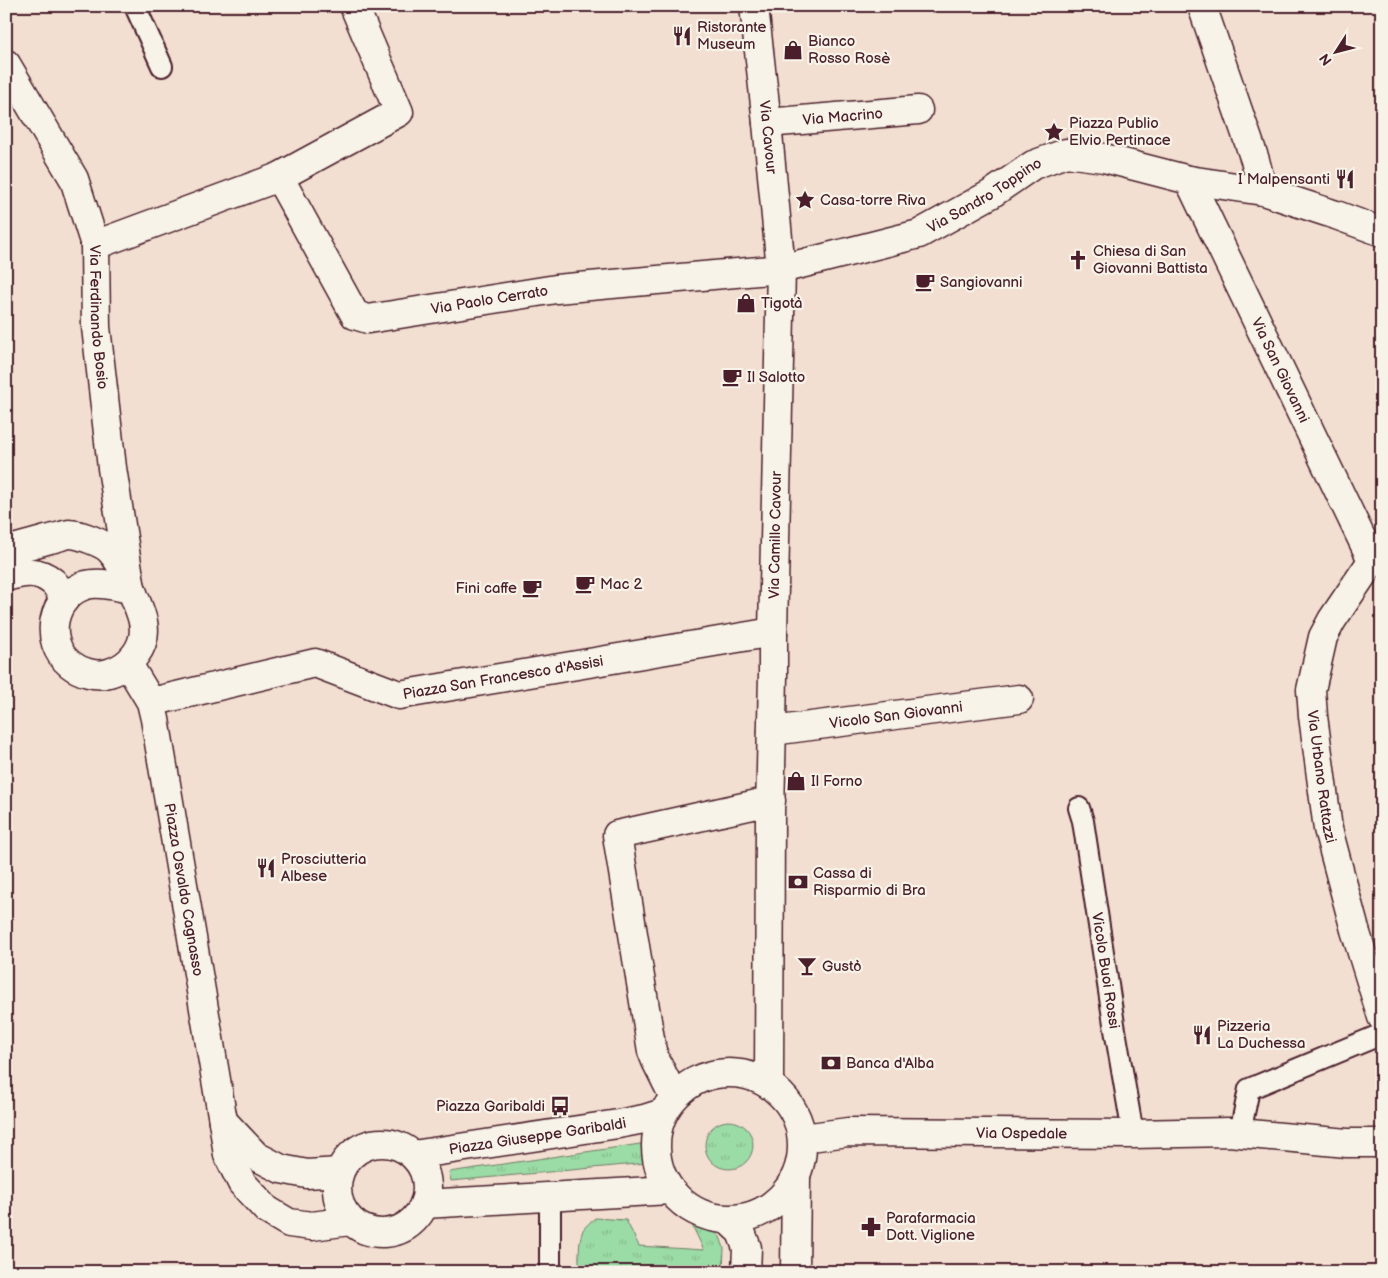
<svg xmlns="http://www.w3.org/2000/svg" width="1388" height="1278" viewBox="0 0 1388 1278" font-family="'Balsamiq Sans',sans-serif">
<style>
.grass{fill:url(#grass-tufts);stroke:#727d68}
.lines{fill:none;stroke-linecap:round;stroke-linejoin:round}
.lane-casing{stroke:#4a1f2b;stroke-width:24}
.street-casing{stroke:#4a1f2b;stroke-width:31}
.lane{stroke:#f7f3e8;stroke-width:20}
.street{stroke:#f7f3e8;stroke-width:28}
.labels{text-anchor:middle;stroke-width:4.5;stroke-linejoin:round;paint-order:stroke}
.poi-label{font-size:15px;fill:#4a1f2b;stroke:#f7f3e8;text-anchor:start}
.street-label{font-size:15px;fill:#4a1f2b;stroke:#f7f3e8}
</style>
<defs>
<pattern id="grass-tufts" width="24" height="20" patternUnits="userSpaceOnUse" patternTransform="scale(1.25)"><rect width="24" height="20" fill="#9bdba5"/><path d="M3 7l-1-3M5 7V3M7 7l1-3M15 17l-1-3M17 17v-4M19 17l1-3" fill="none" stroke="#87bc8e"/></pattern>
</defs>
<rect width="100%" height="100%" fill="#f2dfd1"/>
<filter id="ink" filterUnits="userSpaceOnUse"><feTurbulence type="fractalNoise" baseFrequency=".02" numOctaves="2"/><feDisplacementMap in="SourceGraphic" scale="10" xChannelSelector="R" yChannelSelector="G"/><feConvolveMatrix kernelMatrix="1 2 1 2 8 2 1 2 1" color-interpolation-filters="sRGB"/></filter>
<g filter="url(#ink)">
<g class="grass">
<circle cx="729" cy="1145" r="24"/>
<path d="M647,1143v20l-196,18 -2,-9z"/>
<path d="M595,1218l31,2 13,26 65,4 -13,-27 16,1 13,13 4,11 -1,24h-144c0,-13 -1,-30 4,-42 3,-5 8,-8 12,-12z"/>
</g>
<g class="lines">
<defs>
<g id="lane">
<path d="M135,6l27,60"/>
<path id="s1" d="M1079,808l4,13 31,203 19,110"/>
<path d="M1240,1133l9,-44 133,-55"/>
<path d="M550,1272v-75"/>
</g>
<g id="street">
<path id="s2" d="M754,6l13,117 14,146 -8,363v43l-3,140 -1,269"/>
<path d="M1202,6l53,154 8,31"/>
<path id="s3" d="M6,64l68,115 21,66 1,82 16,141 19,121"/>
<path id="s4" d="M767,123l151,-13"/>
<path id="s5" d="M279,177l76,138 13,4 188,-30 225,-20 138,-35 72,-40 42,-29 33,-12 38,5 85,22 74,11 73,24 46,17"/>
<path id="s6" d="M1189,180l183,380"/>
<path d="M95,245l184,-68 120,-65 -45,-106"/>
<path id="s7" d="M1382,546l-50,74 -9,17 -12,53 2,26 15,113 27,101 27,87"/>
<path d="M6,551c15,-4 30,-8 44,-12 6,-1 13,-4 19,-5 10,0 34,9 41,16 11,11 16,26 22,40 3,10 9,21 11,32 5,24 -13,45 -34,51 -13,4 -29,-1 -39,-9 -28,-23 -18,-69 16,-79 15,-4 31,2 45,4"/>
<path d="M6,577c17,-5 32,-8 47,5 5,4 8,12 11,18"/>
<path id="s8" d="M128,664l23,38 4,17 68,402"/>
<path id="s9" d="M151,702l164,-39 84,32 374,-63"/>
<path id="s10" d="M772,731l247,-32"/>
<circle cx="729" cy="1146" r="73"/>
<path d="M674,1097l-18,-36 -4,-10 -35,-216 154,-34"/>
<path id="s11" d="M803,1138l45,-6 285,2 96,-2 118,11h35"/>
<circle cx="382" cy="1188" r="45"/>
<path id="s12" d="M413,1155l205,-31 26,-5 19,-6"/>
<path d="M339,1172l-32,2 -26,-5 -25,-13 -33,-35 5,34 14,28 25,27 22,13 23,3 38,-5"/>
<path d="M424,1204l246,-14"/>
<path d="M728,1220l13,12 6,16 -1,24"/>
<path d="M795,1272l1,-95"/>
</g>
</defs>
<use href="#lane" class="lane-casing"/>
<use href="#street" class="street-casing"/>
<use href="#lane" class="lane"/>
<use href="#street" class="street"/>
</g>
</g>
<defs>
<symbol id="restaurant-bare" viewBox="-9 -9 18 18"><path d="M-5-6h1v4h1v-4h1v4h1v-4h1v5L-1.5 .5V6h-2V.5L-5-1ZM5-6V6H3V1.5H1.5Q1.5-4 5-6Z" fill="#4a1f2b" stroke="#f7f3e8" stroke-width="2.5" paint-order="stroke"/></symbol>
<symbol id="shop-bare" viewBox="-9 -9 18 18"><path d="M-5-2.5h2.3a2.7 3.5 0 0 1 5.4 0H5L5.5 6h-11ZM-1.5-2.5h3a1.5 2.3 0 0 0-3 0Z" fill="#4a1f2b" stroke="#f7f3e8" stroke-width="2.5" paint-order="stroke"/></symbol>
<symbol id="sight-bare" viewBox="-9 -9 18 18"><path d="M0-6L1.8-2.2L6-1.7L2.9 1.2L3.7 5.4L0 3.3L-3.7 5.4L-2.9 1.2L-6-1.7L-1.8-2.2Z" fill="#4a1f2b" stroke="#f7f3e8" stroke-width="2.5" paint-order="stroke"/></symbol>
<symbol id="church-bare" viewBox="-9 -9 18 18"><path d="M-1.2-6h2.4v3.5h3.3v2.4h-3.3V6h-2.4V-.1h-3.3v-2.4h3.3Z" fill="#4a1f2b" stroke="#f7f3e8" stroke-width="2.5" paint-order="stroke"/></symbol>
<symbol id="cafe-bare" viewBox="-9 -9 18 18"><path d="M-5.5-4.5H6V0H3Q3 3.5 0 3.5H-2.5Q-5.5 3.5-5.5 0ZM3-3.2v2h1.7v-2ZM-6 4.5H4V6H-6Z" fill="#4a1f2b" stroke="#f7f3e8" stroke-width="2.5" paint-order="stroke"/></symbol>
<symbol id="bank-bare" viewBox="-9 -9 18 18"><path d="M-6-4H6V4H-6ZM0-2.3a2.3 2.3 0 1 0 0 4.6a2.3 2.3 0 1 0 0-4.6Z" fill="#4a1f2b" stroke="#f7f3e8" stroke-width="2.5" paint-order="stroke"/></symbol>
<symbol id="bar-bare" viewBox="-9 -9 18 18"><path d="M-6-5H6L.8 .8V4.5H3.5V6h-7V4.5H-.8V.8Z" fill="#4a1f2b" stroke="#f7f3e8" stroke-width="2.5" paint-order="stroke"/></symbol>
<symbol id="bus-bare" viewBox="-9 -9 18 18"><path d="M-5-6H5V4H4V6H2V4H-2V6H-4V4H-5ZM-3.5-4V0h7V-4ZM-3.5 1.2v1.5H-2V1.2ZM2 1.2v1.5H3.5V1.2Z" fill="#4a1f2b" stroke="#f7f3e8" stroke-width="2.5" paint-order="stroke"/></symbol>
<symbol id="pharmacy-bare" viewBox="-9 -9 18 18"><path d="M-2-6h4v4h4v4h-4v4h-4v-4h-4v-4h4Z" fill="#4a1f2b" stroke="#f7f3e8" stroke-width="2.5" paint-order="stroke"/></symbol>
</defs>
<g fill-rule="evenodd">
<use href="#restaurant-bare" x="668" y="22" width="28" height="28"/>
<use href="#shop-bare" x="779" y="36" width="28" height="28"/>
<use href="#sight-bare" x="1040" y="118" width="28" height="28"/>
<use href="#restaurant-bare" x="1331" y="165" width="28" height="28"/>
<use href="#sight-bare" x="791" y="186" width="28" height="28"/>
<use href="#church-bare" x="1064" y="246" width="28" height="28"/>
<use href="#cafe-bare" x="911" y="268" width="28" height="28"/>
<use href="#shop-bare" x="732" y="289" width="28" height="28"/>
<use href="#cafe-bare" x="718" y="363" width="28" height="28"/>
<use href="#cafe-bare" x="571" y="570" width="28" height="28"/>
<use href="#cafe-bare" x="518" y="574" width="28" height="28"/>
<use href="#shop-bare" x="782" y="767" width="28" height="28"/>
<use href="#restaurant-bare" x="252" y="854" width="28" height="28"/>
<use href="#bank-bare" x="784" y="868" width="28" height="28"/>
<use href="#bar-bare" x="793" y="952" width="28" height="28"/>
<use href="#restaurant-bare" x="1188" y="1021" width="28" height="28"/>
<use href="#bank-bare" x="817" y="1049" width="28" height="28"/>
<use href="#bus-bare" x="546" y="1092" width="28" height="28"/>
<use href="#pharmacy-bare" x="857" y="1213" width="28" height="28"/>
</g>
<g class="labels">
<g class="poi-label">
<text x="697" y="32">Ristorante<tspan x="697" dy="17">Museum</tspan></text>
<text x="808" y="46">Bianco<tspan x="808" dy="17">Rosso Rosè</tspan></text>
<text x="1069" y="128">Piazza Publio<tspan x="1069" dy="17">Elvio Pertinace</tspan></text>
<text x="1330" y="184" text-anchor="end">I Malpensanti</text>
<text x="820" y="205">Casa-torre Riva</text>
<text x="1093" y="256">Chiesa di San<tspan x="1093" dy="17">Giovanni Battista</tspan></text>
<text x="940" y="287">Sangiovanni</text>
<text x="761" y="308">Tigotà</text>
<text x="747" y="382">Il Salotto</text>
<text x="600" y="589">Mac 2</text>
<text x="517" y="593" text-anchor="end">Fini caffe</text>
<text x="811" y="786">Il Forno</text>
<text x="281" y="864">Prosciutteria<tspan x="281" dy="17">Albese</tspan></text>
<text x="813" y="878">Cassa di<tspan x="813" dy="17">Risparmio di Bra</tspan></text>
<text x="822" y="971">Gustò</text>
<text x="1217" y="1031">Pizzeria<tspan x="1217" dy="17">La Duchessa</tspan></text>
<text x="846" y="1068">Banca d'Alba</text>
<text x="545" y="1111" text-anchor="end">Piazza Garibaldi</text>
<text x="886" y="1223">Parafarmacia<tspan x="886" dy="17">Dott. Viglione</tspan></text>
</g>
<g class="street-label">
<text dy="5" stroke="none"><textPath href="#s4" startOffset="76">Via Macrino</textPath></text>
<text dy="5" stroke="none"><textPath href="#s2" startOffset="132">Via Cavour</textPath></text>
<text dy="5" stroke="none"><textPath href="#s5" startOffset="806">Via Sandro Toppino</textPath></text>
<text dy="5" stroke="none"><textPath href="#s5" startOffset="294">Via Paolo Cerrato</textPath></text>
<text dy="5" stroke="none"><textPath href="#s3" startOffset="275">Via Ferdinando Bosio</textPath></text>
<text dy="5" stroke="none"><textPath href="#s6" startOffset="211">Via San Giovanni</textPath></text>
<text transform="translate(775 535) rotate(-89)" y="5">Via Camillo Cavour</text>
<text dy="5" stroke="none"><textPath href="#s9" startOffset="364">Piazza San Francesco d'Assisi</textPath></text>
<text dy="5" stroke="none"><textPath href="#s10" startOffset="125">Vicolo San Giovanni</textPath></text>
<text dy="5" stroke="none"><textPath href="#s7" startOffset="250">Via Urbano Rattazzi</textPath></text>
<text dy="5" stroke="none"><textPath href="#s8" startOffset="235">Piazza Osvaldo Cagnasso</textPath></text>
<text dy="5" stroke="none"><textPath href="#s1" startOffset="165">Vicolo Buoi Rossi</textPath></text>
<text dy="5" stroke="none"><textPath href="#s11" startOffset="219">Via Ospedale</textPath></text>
<text dy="5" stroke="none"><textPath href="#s12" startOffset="126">Piazza Giuseppe Garibaldi</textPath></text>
</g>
</g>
<rect width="1388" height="1278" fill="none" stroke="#f7f3e8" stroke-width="25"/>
<rect x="12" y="12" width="1363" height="1253" fill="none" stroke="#4a1f2b" stroke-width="2" filter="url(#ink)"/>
<g transform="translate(1336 52) rotate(234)" stroke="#f7f3e8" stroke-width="4" paint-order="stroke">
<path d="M0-4L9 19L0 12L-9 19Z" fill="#4a1f2b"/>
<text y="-8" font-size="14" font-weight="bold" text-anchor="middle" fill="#4a1f2b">N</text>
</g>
</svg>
